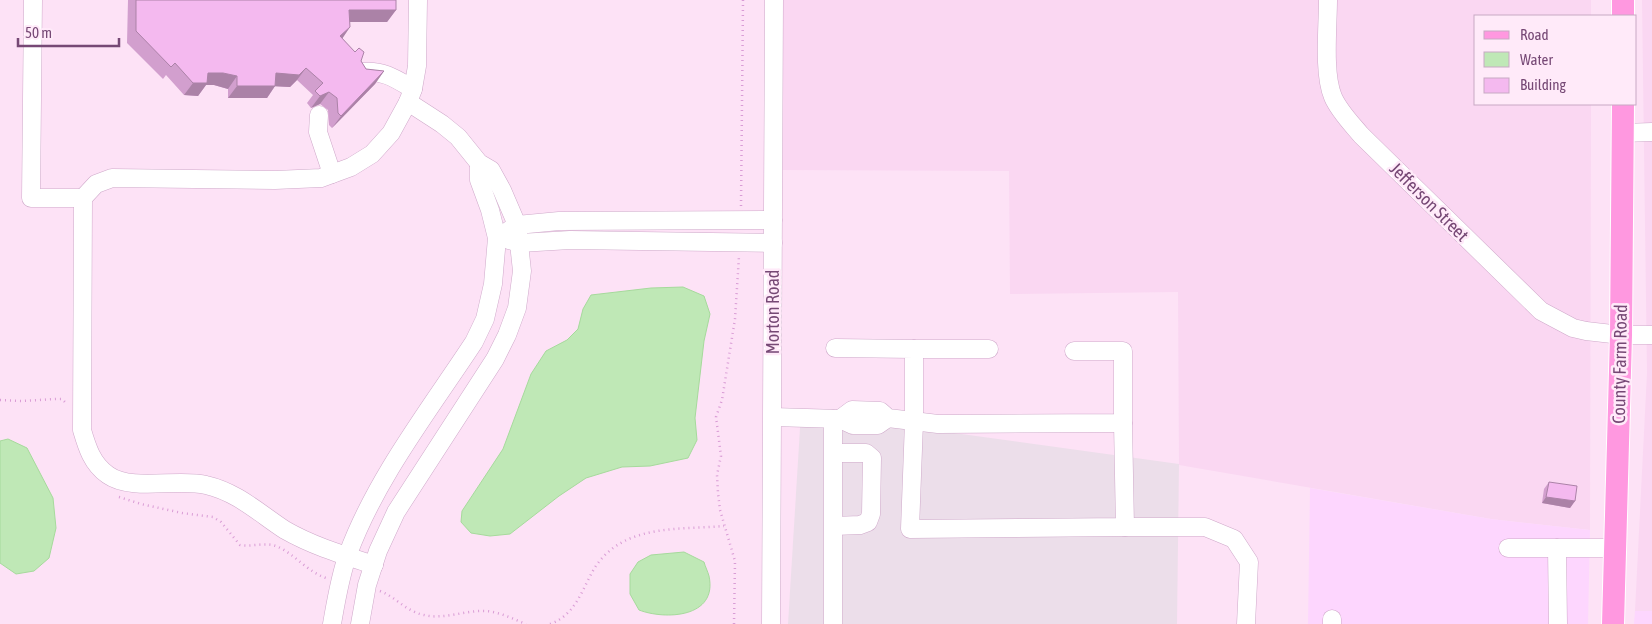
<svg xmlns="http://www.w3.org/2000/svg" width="1652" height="624" viewBox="0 0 1652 624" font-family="'Asap Condensed',sans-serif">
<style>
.residential{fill:#fad7f2}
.commercial{fill:#fdd6fe}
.industrial{fill:#ecdeea}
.water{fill:#bfe8b6;stroke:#a6da9c}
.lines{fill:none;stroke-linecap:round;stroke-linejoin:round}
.minor-casing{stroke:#cfa9ca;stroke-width:19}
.major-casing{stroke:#fff;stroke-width:24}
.path{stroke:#d99cd5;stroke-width:2.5;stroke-dasharray:1 4;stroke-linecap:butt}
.minor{stroke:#fff;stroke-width:18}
.major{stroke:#ff98e0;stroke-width:22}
.wall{fill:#d29fce}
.shaded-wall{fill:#ab82a7}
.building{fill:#f4b9ef;stroke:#ab82a7}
.labels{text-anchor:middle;stroke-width:5;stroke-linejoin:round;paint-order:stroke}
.street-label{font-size:18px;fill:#764875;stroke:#ffeaf9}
</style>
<rect width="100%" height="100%" fill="#fde2f6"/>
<g class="residential">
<path d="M782,0h809v16h-115v88h115l-1,426 -99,-11 -312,-54 -1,-173 -168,2 -1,-123 -228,-1z"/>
<path d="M1642,0h10v611h-17l12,-238z"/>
</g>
<g class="commercial">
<path d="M1310,488l181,31 99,11 -2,94h-280z"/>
<path d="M1635,611h17v13h-18z"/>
</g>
<path class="industrial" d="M801,412l378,52 -2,160h-389z"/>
<g class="water">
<path d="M683,287l21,9 6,18 -6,27 -9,77 2,22 -9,18 -38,8 -28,1 -36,11 -27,18 -49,38 -20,2 -19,-3 -10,-11 1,-11 41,-62 28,-75 15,-23 21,-11 11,-11 5,-20 8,-14 60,-7z"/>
<path d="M8,439l19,9 26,50 3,30 -7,30 -15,13 -18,3 -16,-11v-122z"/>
<path d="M684,552l20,10c1,4 4,10 5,14 9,42 -44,44 -70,34l-9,-16v-20l8,-12 13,-7z"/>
</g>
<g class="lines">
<defs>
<g id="minor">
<path d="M33,0l-2,198h52"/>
<path d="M1328,0c0,26 -5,74 5,97 6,14 18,26 28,38l180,176 32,17 13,3 35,4h31"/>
<path d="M363,72c20,-2 33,7 50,17"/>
<path d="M319,115l-1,17 14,42"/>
<path d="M1623,133l29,-1"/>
<path d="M508,231l9,-6 42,-4 214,-1"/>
<path d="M509,240l11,3 50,-3 203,3"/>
<path d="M835,348l79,1v73l-4,107 215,-2 -2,-104"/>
<path d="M914,349h75"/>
<path d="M773,417l67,2 13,6h25l10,-7"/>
<path d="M833,419v205"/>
<path d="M840,419l12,-9 28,1 8,7 50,6 185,-1v-72h-49"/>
<path d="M834,526l26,-1 8,-3 3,-8 1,-56 -6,-5h-32"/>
<path d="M1125,527h80l29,12 15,23 -3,62"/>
<path d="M1508,548h108"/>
<path d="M1557,548l1,76"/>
<path d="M374,565c-31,-10 -61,-19 -89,-35 -26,-17 -48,-38 -79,-45 -28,-7 -74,7 -98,-10 -16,-11 -21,-28 -26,-45l1,-232 13,-14 16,-6 163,2 46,-2 30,-11 21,-13 19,-21 17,-31 5,-13 4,-23 1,-66"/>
<path d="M332,624c4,-23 8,-48 16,-70 28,-76 82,-145 126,-212l11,-23 8,-35 4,-46 -7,-28 -11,-30v-17"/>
<path d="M360,624l7,-39 11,-34 18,-39 99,-153 12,-24 10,-27 5,-37 -5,-46 -15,-35 -11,-20 -12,-7 -21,-26 -16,-13 -34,-22"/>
<path d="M771,624l3,-624"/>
<path d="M1332,624v-5"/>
</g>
<g id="major">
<path d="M1623,0v16"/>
<path d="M1613,624l8,-289 2,-231"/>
</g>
</defs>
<use href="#minor" class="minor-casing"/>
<use href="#major" class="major-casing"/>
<g class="path">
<path d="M741,206l2,-206"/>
<path d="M0,400l21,1 35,-2h6l5,5"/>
<path d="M119,497l22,7 41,9 31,4 8,5 19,23c12,2 25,-3 36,1 18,7 30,25 50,32"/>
<path d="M380,591c16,6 25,20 44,24 20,5 41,-5 62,-4 14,1 27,8 40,13"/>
<path d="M550,624c26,-9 32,-35 44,-55 6,-10 15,-19 25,-25 30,-18 71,-15 105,-18"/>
<path d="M734,624l1,-63 -15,-51 -2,-17 -1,-18 4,-19 -5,-39 6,-17 13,-81 4,-63"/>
</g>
<use href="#minor" class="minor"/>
<use href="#major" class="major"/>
</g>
<g class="wall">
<path d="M128,0h268v10l-9,12h-37v5l-8,11 19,23 5,8 18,2 -9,13 -43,44 -3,-3 -1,-15 -8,-6 -9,4 -4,-5 6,-8 -16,-15 -7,7 -15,-1 -8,12h-39v-9l-14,-4h-8l-8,11 -14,-1 -18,-20 -3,4 -36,-36z"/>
<path d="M1549,482l26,19 -5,7 -28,-5 2,-14z"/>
</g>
<g class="shaded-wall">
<path d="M349,10h47l-9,12h-47z"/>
<path d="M350,27l-8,12 -2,-3z"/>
<path d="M306,68l-9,12 -7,7 -22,-1 8,-13z"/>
<path d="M384,71l-9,13 -43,44 9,-12z"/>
<path d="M208,73h15l14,3 -9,13 -14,-4h-8l-8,11 -14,-1 9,-12z"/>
<path d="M237,86h38l-8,12h-39z"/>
<path d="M329,92l-9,12 -9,4 9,-12z"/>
<path d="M1546,497l29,4 -5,7 -28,-5z"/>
</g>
<g class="building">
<path d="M136,0h260v10h-47l1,17 -10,9 15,16 4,-4 5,4 -3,9 5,8 18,2 -43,45 -3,-3 -1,-15 -8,-6 -9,4 -5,-5 8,-8 -17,-15 -7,7 -23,-2 -1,13h-38v-10l-14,-3h-15l-1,10h-14l-18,-20 -4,4 -35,-36z"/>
<path d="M1549,482l28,4 -2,15 -29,-4z"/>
</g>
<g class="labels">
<g class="street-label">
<text transform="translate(1429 202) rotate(45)" y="6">Jefferson Street</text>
<text transform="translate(773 312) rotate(-90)" y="6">Morton Road</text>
<text transform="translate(1620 364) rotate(-89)" y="6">County Farm Road</text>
</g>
</g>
<rect x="1474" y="15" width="162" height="90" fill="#ffeaf9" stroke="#c8a9c4"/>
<rect x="1484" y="31" width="25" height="8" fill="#ff98e0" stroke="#c8a9c4"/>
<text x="1520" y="40" font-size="15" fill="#764875">Road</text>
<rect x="1484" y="52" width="25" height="15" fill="#bfe8b6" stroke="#c8a9c4"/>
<text x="1520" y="65" font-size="15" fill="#764875">Water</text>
<rect x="1484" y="78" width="25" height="15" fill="#f4b9ef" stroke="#c8a9c4"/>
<text x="1520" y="90" font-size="15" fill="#764875">Building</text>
<path d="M18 38v8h101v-8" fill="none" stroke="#764875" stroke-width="2.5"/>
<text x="25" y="38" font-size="15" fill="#764875" stroke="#ffeaf9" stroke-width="4" paint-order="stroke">50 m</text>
</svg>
